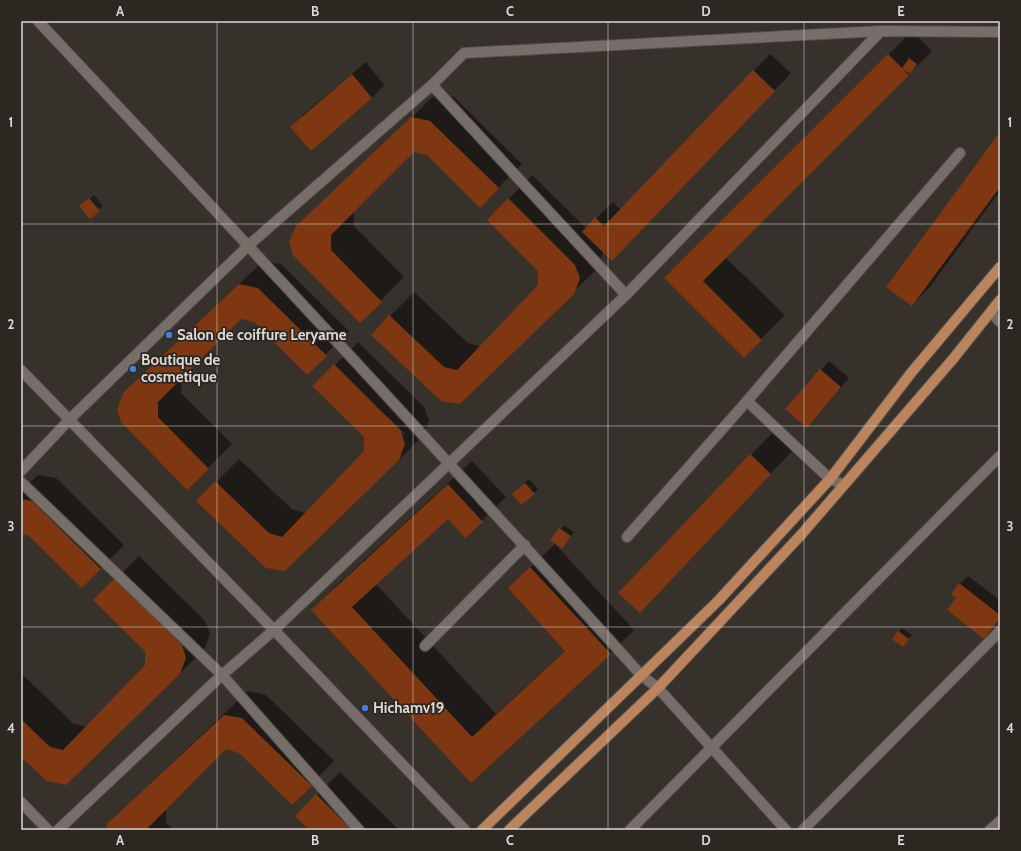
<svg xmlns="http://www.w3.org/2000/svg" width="1021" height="851" viewBox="0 0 1021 851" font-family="Cabin,sans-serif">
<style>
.shadow{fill:#0007;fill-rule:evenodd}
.building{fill:#7f3711}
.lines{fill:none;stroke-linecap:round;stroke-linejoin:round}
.minor-casing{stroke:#534e4b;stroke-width:12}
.primary-casing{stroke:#534e4b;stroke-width:12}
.minor{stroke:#756e69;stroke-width:10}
.primary{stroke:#bc845c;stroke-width:10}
.grid{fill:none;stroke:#dcd8d5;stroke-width:1;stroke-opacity:0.55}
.shop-dot{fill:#3f7fe0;stroke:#2d2722;stroke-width:1.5}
.labels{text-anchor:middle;stroke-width:3.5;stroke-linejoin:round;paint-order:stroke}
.poi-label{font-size:15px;font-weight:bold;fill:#dcd8d5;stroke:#2d2722;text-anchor:start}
.neatline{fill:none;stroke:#dcd8d5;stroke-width:1.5}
.grid-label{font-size:13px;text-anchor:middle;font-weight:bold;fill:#dcd8d5}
</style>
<rect width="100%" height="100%" fill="#37312c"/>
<g class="shadow">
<path d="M912,31l20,20 -207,206 60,58 -41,41 -79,-78z"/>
<path d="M770,54l21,19 -162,170 -27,7 1,3 -6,16 -138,134 -87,-69 42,-42 54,51 13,4 59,-61 -1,-16 -51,-50 44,-45 54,53 27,-26 8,8z"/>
<path d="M366,62l18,23 -12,13 -61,51 -19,-22 12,-13z"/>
<path d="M436,94l18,3 68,67 -42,42 -53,-52 -13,-3 -60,60v15l50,51 -44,44 -64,-94z"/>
<path d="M1000,134v57l-71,97 -17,17z"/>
<path d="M94,195l9,11 -13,12 -5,-15z"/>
<path d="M263,261l18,3 68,67 -42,42 -52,-52 -14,-3 -59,60 -1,15 51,51 -45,45 -65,-67 26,-52z"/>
<path d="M358,342l66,65 5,13 -6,16 -138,134 -69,-88 23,-23 54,51 13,3 59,-61v-15l-51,-51zM387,416l18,18 -1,1 -17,-16z"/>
<path d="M829,361l20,17 -34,40 -29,-9z"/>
<path d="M774,431l20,18 -131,139 -43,5z"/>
<path d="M472,461l34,36 -41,40 -17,-19 -72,66 120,130 70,-64 -57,-62 46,-44 79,86 -24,24 -139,127 -158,-171 23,-24z"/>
<path d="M38,475l18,3 68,67 -42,42 -53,-52 -8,-2v-42z"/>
<path d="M529,479l9,10 -4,4 -17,-3z"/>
<path d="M564,525l10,7 -12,16 -10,-8z"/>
<path d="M139,556l66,65 5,13 -6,16 -138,133 -45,-28v-82l53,51 13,3 59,-61v-16l-51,-50z"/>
<path d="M968,576l32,24v19l-16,19 -26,-40 2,-14z"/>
<path d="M902,628l10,7 -6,7 -7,-10z"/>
<path d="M248,691l18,4 68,66 -42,42 -53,-51 -13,-4 -60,60v15l7,7h-67l27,-30z"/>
<path d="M340,772l59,58h-89l-14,-14z"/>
</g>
<g class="building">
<path d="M888,54l14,14 7,-10 8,6 -7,10 -8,-5 7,6 -206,206 59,59 -18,18 -80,-80z"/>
<path d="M753,70l22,21 -163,170 -30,-29 13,-15 9,9z"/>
<path d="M352,74l20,24 -61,53 -21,-24z"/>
<path d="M411,117l19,4 69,67 -19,20 -53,-53 -13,-3 -83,83v15l51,52 -22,21 -67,-68 -4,-13 7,-16z"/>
<path d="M1000,132v55l-88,119 -26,-19z"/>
<path d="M89,198l11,13 -10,8 -11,-13z"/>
<path d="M508,198l67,67 5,13 -6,16 -114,110 -19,-3 -70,-66 18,-20 55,52 13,3 81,-85v-14l-51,-51z"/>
<path d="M239,284l19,4 69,68 -20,19 -53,-53 -13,-3 -83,83v15l51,52 -22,21 -66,-68 -4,-12 6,-17z"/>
<path d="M334,364l67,67 4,13 -6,16 -114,111 -19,-3 -70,-67 19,-20 54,52 13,4 82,-86v-14l-52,-51z"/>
<path d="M820,369l21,18 -34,41 -22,-19z"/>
<path d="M750,454l21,20 -131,139 -22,-20z"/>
<path d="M525,483l10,11 -14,11 -9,-11z"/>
<path d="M448,484l35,38 -18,16 -17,-19 -96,88 120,130 93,-86 -57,-63 22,-21 81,87 -140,129 -160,-173z"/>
<path d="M21,499l11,2 69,68 -19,19 -53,-52 -8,-2z"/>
<path d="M559,528l12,8 -9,13 -12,-9z"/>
<path d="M115,578l67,67 4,13 -6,16 -114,111 -19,-4 -26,-24v-38l29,28 13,3 82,-85v-14l-52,-51z"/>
<path d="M959,583l41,32v3l-16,21 -37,-29 9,-12 -5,-4z"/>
<path d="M898,631l11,8 -6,8 -11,-8z"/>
<path d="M224,715l18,3 70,68 -20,19 -53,-52 -13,-4 -80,81h-41l3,-7z"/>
<path d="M316,794l36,36h-43l-14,-14z"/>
</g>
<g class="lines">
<defs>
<g id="minor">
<path d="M38,21c203,216 405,434 603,654l17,13 128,142"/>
<path d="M432,85l194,210"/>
<path d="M991,312l9,10"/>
<path d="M21,370l253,260 191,200"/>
<path d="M21,471l49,-52 179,-174 183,-160 32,-32 417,-22"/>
<path d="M21,482l201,193 137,155"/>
<path d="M844,485l-14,-6 -83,-78 213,-248"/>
<path d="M627,537l120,-136"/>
<path d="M425,646l100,-101"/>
<path d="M21,802l27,28"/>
<path d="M58,830l164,-155 52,-45 352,-335 255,-264 119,1"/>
<path d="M630,830l370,-374"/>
<path d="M803,830l197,-199"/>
<path d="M990,830l10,-9"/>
</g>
<g id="primary">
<path d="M482,830l237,-230 111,-121 81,-106 89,-106"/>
<path d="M509,830l149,-142 142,-152 153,-177 47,-59"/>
</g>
</defs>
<use href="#minor" class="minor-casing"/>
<use href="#primary" class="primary-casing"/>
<use href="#minor" class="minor"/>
<use href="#primary" class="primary"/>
</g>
<path class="grid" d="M217,21v809M413,21v809M608,21v809M804,21v809M21,224h979M21,426h979M21,627h979"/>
<g class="shop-dot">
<circle cx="169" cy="335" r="4"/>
<circle cx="133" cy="369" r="4"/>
<circle cx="365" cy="708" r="4"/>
</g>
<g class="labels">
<g class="poi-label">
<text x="177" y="340">Salon de coiffure Leryame</text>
<text x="141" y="365">Boutique de<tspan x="141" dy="17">cosmetique</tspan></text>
<text x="373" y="713">Hichamv19</text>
</g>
</g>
<rect width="1021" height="851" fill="none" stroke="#2d2722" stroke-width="44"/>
<rect x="22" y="22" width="977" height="807" class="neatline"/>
<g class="grid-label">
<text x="120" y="16">A</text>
<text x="315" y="16">B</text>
<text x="510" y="16">C</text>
<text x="706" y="16">D</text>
<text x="901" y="16">E</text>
<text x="11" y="127">1</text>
<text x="1010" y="127">1</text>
<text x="11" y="329">2</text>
<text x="1010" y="329">2</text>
<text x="11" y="531">3</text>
<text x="1010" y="531">3</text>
<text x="11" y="733">4</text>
<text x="1010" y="733">4</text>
<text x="120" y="845">A</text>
<text x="315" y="845">B</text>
<text x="510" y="845">C</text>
<text x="706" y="845">D</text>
<text x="901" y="845">E</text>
</g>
</svg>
